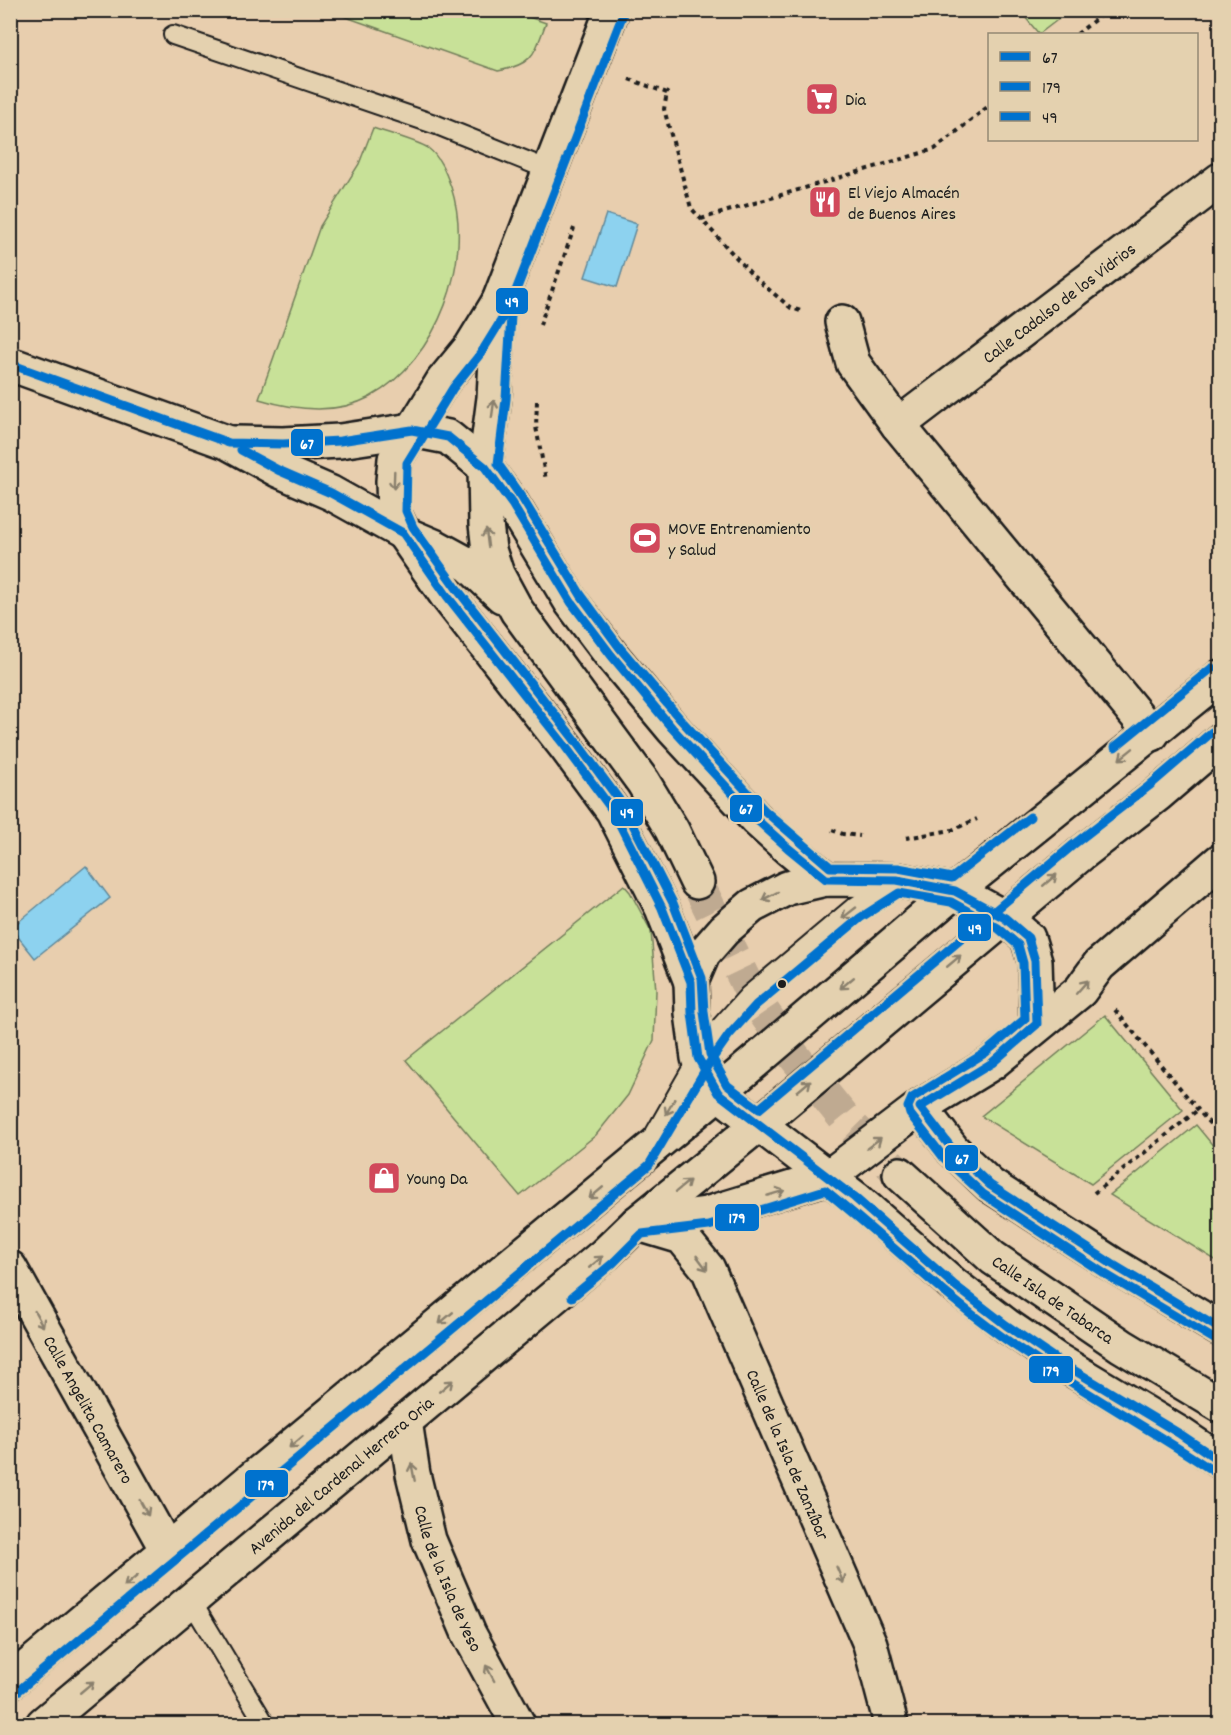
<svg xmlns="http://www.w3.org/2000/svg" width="1231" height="1735" viewBox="0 0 1231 1735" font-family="Dekko,sans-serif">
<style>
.green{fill:#c8e198;stroke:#727e5a;stroke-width:1.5}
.water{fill:#8dd2ef;stroke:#60899b;stroke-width:1.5}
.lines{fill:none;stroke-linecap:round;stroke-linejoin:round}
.secondary-tunnel{stroke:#bfaa91;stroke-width:33;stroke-dasharray:33 16;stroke-linecap:butt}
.lane-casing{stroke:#1c1c1c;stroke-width:22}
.street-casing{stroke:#1c1c1c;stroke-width:38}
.secondary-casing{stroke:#1c1c1c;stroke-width:38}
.path{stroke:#1c1c1c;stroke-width:4;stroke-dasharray:4.5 4.5;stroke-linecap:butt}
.lane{stroke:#e4d1af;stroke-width:18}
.street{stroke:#e4d1af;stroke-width:33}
.secondary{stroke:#e4d1af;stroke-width:33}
.bus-1-casing{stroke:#e4d1af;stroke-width:14}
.bus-2-casing{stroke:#e4d1af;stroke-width:14}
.bus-3-casing{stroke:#e4d1af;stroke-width:14}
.bus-1{stroke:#0072ce;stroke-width:9}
.bus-2{stroke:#0072ce;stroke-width:9}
.bus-3{stroke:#0072ce;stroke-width:9}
.oneway{stroke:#8a806d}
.bus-dot{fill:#1c1c1c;stroke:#e4d1af;stroke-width:2}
.labels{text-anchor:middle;stroke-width:4.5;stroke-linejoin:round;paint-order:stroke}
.poi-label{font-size:18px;fill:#1c1c1c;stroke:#e4d1af;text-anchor:start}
.street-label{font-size:18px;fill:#1c1c1c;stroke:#e4d1af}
.line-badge{stroke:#e4d1af;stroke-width:2}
.badge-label{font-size:16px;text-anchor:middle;font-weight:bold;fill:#fff}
</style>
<rect width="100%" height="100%" fill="#e8ceae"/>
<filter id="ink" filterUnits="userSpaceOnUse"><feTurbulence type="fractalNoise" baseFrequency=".0167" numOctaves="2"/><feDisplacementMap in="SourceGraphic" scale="12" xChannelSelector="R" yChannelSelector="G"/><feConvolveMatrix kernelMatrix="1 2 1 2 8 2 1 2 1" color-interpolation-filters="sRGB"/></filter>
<g filter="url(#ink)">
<g class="green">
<path d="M329,11h183l34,12c-12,31 -12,41 -48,48z"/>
<path d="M1020,11h49l-30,23z"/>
<path d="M373,128c11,4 47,14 55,20 12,9 18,25 23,39 24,72 -13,173 -81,210 -34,18 -75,13 -111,2l61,-173 39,-62z"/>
<path d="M624,885l6,7 21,39 5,60 -2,49 -26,55 -32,40 -76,61 -114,-136z"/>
<path d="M1105,1015l78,95 -92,74 -110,-68z"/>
<path d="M1196,1125l24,29v109l-110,-68z"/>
</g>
<g class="water">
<path d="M606,214l31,10 -20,63 -32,-10z"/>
<path d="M86,866l24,32 -75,60 -24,-30z"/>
</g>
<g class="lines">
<path class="secondary-tunnel" d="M697,882l55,113 42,61 50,62 56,56"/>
<defs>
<g id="lane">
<path d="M173,35l264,90 112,45"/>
<path d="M654,1135l44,-77 22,-31 28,-31 105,-88 40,-25"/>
<path d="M190,1599l75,125"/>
</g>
<g id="street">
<path d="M499,301l113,-291"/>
<path d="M842,322l11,41 45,62 254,309"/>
<path id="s1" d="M898,425l322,-245"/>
<path d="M485,467l27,37 59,98 40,53 61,73 85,92 31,28 38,31"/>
<path d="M403,533l44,63 118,150 48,65 49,97 29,74"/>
<path d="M1037,1024l-2,-63 -7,-23 -23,-20 -50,-27 -58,-11 -71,-1 -39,9 -35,18 -28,24 -21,24 -12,28 1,31 6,45 20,35 137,105 98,86 53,41 51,35 123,74 40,27"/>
<path d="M920,1107l33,43 37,35 122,79 108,65"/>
<path d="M637,1223l69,-9 122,-37 92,-70 72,-44 88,-72 19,-26 121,-104"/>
<path id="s2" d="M642,1225l40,12 26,32 162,375 21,80"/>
<path id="s3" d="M10,1268l157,282"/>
<path id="s4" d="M405,1421l8,53 16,66 40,94 49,90"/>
</g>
<g id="secondary">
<path d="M499,301l-5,97 -9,69 1,57 3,26 8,24 20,37 126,171 29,48 25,52"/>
<path d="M10,364l219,79 49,27 53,23 72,40 33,14 33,18 33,31"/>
<path d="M234,443l49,1 57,-3 72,-11 36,7 37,30"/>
<path d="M403,533l-9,-19 -1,-33 2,-22 48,-78 28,-34 27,-44"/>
<path id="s5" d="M900,1174l93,84 129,88 98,59"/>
<path d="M10,1682l244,-205 464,-384 237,-202 265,-214"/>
<path id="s6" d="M43,1724l562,-470 32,-31 122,-99 322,-270 76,-59 63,-54"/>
</g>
</defs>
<use href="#lane" class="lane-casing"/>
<use href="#street" class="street-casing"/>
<use href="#secondary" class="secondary-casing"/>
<g class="path">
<path d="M1077,34l30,-24"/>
<path d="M629,79l38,14 -3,16 27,99 63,69 37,31 13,4"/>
<path d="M701,219l234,-70 55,-44"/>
<path d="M540,325l34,-97"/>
<path d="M537,401l-1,26 10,53"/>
<path d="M1213,799l7,8"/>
<path d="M832,830l11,4 17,2"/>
<path d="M906,838l46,-8 25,-11"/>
<path d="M1115,1010l105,126"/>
<path d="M1094,1193l105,-84"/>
</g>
<use href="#lane" class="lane"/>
<use href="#street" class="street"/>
<use href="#secondary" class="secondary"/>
<defs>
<g id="bus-1">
<path d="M10,364l219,79 54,1 57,-3 72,-11 36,7 37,30 27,37 59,98 40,53 61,73 85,92 31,28 38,31 71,1 58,11 50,27 23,20 7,23 2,63 -45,39 -72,44 33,43 37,35 122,79 108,65"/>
<path d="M241,450l37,20 53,23 72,40 44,63 118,150 48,65 49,97 29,74 1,31 6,45 20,35 137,105 98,86 53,41 51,35 123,74 40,27"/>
</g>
<g id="bus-2">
<path d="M572,1297l41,-34 29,-29 67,-8 116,-36c60,48 114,102 176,146 69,49 143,89 212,135"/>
<path d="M18,1691l631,-526 59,-100 21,-30 27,-30 104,-87 39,-25 52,9 47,26 20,17 5,18 2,56 -40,34 -73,45 -4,9 2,7 34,44 39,36 122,80 109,65"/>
</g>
<g id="bus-3">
<path d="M623,14l-113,292 -29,47 -28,35 -46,75 -1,48 7,16 44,62 117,150 49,66 50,98 29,75 2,34 6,42 17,31 32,24 314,-264 76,-59 63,-54"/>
<path d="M512,299l-6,100 -8,65 24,34 59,97 39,53 61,72 84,91 65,56 68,1 54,10 78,-61"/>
<path d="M1115,747l97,-79"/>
</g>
</defs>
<use href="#bus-1" class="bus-1-casing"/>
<use href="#bus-2" class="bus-2-casing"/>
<use href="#bus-3" class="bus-3-casing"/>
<use href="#bus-1" class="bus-1"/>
<use href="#bus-2" class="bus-2"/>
<use href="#bus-3" class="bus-3"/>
</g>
<defs><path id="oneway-shaft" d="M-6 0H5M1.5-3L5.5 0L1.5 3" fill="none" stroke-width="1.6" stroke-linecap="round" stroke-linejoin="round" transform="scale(1.5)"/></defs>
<g class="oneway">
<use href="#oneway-shaft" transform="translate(493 409) rotate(-82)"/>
<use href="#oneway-shaft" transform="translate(394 480) rotate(92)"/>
<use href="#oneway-shaft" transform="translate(487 538) rotate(-97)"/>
<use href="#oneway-shaft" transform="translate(1126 754) rotate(141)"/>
<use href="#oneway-shaft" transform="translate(1050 880) rotate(-40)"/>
<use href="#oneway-shaft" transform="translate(770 896) rotate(153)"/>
<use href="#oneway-shaft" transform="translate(849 913) rotate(142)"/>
<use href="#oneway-shaft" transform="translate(954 961) rotate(-40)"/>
<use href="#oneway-shaft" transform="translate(847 983) rotate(140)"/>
<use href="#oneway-shaft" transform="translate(1082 987) rotate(-49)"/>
<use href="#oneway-shaft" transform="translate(804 1086) rotate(-40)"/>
<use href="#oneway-shaft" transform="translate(670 1107) rotate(120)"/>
<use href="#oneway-shaft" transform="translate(874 1143) rotate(-37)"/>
<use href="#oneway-shaft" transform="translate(683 1186) rotate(-39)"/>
<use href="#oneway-shaft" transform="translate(596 1193) rotate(140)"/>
<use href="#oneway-shaft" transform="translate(776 1193) rotate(-17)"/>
<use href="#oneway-shaft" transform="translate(596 1262) rotate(-40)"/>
<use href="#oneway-shaft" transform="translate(702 1263) rotate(53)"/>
<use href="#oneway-shaft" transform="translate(446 1318) rotate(140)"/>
<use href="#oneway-shaft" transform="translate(39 1319) rotate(61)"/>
<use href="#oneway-shaft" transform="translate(446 1386) rotate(-40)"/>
<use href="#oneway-shaft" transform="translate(296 1442) rotate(140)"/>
<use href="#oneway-shaft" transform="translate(413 1472) rotate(-101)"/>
<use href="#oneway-shaft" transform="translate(144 1508) rotate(61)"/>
<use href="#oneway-shaft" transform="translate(840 1575) rotate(67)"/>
<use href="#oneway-shaft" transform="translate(131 1581) rotate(140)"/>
<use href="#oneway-shaft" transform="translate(490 1673) rotate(-118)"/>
<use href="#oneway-shaft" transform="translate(87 1687) rotate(-40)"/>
</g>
</g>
<defs>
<symbol id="supermarket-square" viewBox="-11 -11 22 22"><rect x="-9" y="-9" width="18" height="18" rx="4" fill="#d1495b" stroke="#e4d1af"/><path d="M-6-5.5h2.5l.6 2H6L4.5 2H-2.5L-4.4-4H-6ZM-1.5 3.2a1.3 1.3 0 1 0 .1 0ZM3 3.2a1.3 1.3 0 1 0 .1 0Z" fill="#fff"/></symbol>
<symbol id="restaurant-square" viewBox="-11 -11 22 22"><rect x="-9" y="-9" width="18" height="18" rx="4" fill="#d1495b" stroke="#e4d1af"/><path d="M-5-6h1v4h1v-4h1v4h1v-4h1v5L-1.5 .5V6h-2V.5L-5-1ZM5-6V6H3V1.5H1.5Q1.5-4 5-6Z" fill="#fff"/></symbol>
<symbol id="stadium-square" viewBox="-11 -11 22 22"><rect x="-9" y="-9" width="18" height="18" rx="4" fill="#d1495b" stroke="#e4d1af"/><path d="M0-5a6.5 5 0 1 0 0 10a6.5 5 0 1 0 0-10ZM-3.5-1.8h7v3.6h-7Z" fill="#fff"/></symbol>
<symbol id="shop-square" viewBox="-11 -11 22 22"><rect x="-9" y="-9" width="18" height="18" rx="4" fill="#d1495b" stroke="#e4d1af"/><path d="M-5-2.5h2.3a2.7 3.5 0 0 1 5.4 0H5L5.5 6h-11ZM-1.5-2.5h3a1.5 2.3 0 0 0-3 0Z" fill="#fff"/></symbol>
</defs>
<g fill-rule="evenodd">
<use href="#supermarket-square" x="803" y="80" width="38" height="38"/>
<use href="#restaurant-square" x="806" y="183" width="38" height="38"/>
<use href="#stadium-square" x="626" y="519" width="38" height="38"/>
<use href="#shop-square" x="365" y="1159" width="38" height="38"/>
</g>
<circle class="bus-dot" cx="782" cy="984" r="5"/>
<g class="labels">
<g class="poi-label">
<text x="845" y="105">Dia</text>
<text x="848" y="198">El Viejo Almacén<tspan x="848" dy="21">de Buenos Aires</tspan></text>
<text x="668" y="534">MOVE Entrenamiento<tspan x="668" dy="21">y Salud</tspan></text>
<text x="407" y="1184">Young Da</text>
</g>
<g class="street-label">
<text dy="6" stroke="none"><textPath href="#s1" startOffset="202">Calle Cadalso de los Vidrios</textPath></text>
<text dy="6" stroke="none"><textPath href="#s5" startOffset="198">Calle Isla de Tabarca</textPath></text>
<text dy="6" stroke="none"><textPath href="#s3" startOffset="162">Calle Angelita Camarero</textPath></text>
<text dy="6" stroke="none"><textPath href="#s2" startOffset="285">Calle de la Isla de Zanzíbar</textPath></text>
<text dy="6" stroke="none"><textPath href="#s6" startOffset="388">Avenida del Cardenal Herrera Oria</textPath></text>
<text dy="6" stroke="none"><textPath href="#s4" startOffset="164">Calle de la Isla de Yeso</textPath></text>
</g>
</g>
<g class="line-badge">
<rect x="495" y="287" width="34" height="28" rx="6" fill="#0072ce"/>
<rect x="290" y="428" width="34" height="29" rx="6" fill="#0072ce"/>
<rect x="729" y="794" width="34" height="29" rx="6" fill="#0072ce"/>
<rect x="610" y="798" width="34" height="29" rx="6" fill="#0072ce"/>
<rect x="957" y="913" width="35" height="29" rx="6" fill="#0072ce"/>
<rect x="944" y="1144" width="35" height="28" rx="6" fill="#0072ce"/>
<rect x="714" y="1203" width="46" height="29" rx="6" fill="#0072ce"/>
<rect x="1028" y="1355" width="46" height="29" rx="6" fill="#0072ce"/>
<rect x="244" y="1469" width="45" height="29" rx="6" fill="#0072ce"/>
</g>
<g class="badge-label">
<text x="512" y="307">49</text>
<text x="307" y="449">67</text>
<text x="746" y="814">67</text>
<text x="627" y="818">49</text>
<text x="975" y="934">49</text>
<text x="962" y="1164">67</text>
<text x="737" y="1223">179</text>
<text x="1051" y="1376">179</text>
<text x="266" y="1490">179</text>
</g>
<rect width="1231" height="1735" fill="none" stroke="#e4d1af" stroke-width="36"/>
<rect x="18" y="18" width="1195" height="1699" fill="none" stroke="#1c1c1c" stroke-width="2" filter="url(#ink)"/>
<rect x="988" y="33" width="210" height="108" fill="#e4d1af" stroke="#948974" stroke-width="1.5"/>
<rect x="1000" y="52" width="30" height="9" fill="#0072ce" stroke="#948974" stroke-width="1.5"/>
<text x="1042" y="63" font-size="18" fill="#1c1c1c">67</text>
<rect x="1000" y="82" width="30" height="9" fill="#0072ce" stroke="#948974" stroke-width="1.5"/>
<text x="1042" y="93" font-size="18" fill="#1c1c1c">179</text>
<rect x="1000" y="112" width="30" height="9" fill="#0072ce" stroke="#948974" stroke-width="1.5"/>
<text x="1042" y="123" font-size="18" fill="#1c1c1c">49</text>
</svg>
